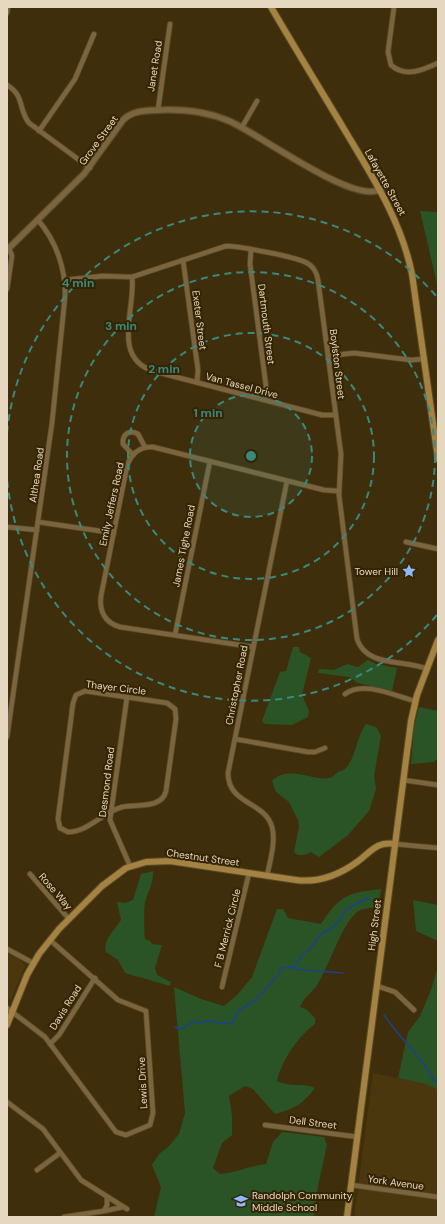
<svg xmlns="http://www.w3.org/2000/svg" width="445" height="1224" viewBox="0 0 445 1224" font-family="'DM Sans',sans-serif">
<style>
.built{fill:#4b370d}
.green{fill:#2a5426}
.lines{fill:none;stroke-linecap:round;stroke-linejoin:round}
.stream{stroke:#1a428e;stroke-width:1.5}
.minor-casing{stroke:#5a4928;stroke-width:6}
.tertiary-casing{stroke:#5a4928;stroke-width:8}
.secondary-casing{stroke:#5a4928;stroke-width:8}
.minor{stroke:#7a653f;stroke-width:4.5}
.tertiary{stroke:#7a653f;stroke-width:5.5}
.secondary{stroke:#a38242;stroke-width:6}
.ring{fill:none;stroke:#3a897e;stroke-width:2;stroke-dasharray:7 5}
.labels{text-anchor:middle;stroke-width:4;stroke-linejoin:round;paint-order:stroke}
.street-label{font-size:10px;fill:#e5d7c0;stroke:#342401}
.poi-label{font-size:10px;fill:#e5d7c0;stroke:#342401;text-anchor:end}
.centre{fill:#3a897e;stroke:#342401;stroke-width:2}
.ring-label{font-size:12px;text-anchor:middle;font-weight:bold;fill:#3a897e;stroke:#342401;stroke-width:4;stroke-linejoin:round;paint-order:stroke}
</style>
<rect width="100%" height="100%" fill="#3f2e0b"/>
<g class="built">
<path d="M7,953l15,8 3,5 -14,34 -4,-3z"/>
<path d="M373,1073l53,11 12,6v127h-84z"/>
</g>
<g class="green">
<path d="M420,211l18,1v76z"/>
<path d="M293,647h6l1,5 11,6 -9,37 7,16 -1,6 -16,8 -27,-1 -3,-3 18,-49 6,-1z"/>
<path d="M368,660l8,4 21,4 -5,23 -34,-8 -9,-6 -31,-4 1,-4 15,1 13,-6 11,3z"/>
<path d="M419,707l19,4v47l-4,4 -23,2 3,-37z"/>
<path d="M366,724l10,3 5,9 -7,40 2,13 -7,22 -21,24 -29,22 -8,-5c-5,3 -13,5 -17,0l5,-25 -1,-7 -9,-18 -13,-10 -4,-11c17,-18 46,3 60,-4 2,-1 3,-3 5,-4 2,-2 6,-2 8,-4 12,-13 11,-32 21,-45z"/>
<path d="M153,871c1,11 -5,21 -8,31 -1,6 -1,32 0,37l5,2 2,3 10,1 -7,23 2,7 14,7 -1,4 -45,-13 -7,-13 -12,-8c-3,-13 8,-21 15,-32l-4,-18 8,1 8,-3 8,-26z"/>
<path d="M381,889l-3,18c-6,1 -16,1 -21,5 -17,15 -27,53 -40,73 -6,9 -13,12 -17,22l6,2 9,9v6c-17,13 -33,35 -38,57 13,7 26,1 38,7 -11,15 -22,22 -40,26l-22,-25 -8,-3 -16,10 3,20v19l-10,8 -9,25 7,6c16,-1 30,-8 46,-10l7,-22 9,-10 42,5 3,8 -9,41 -4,31h-160l7,-30 -9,-22 7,-11 10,-8 10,-12 6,-21 -11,-126 27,12 23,7 13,-11 15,-18 25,-68h6l5,9 33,6c19,-29 26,-31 60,-35z"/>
<path d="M413,900l25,5v36l-22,-10z"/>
<path d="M438,966v124l-12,-6 -28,-6 10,-46 12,-16 11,-26z"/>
</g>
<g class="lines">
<g class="stream">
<path d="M292,969l51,4"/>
<path d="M384,1015c16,24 36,39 50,65l4,2"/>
<path d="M175,1027l6,2 12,-7 7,1 7,-2 25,3 6,-13 16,-10 13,-13 11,-13 3,-7 13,-1 8,-12 9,-7 9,-13 16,-10 10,-15 15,-9 9,-3"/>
</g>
<defs>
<g id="minor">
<path d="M394,7l-6,45 3,13c14,13 32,5 47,-2"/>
<path d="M7,13l1,-6"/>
<path d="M7,85c18,11 11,24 22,38l61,45"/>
<path d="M158,110l12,-86"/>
<path d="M242,127l15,-26"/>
<path d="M39,131l36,-52 19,-45"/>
<path d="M251,250l-1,14 16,122 -1,14"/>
<path d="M183,260l15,110 -1,12"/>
<path d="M132,277c4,31 -21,80 21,94l169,44h14"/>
<path d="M65,280l38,-4 29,1 94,-31c12,0 71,11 81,17 6,3 10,10 11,17l23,174 -2,41 18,144c10,29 47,20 70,30"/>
<path d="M7,289l5,-33 -3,-8"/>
<path d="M328,356l26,-3 57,7 13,-1"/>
<path d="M133,455l-10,-11c-1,-10 7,-15 15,-10l7,13"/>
<path d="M38,522l76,11"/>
<path d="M7,527l30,3"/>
<path d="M406,542l32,7"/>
<path d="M175,635l35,-174"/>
<path d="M253,647l-133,-20c-15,-4 -21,-16 -19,-31l26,-130c4,-12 13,-20 26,-19l171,43 14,1"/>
<path d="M85,691l82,12 8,6 1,10 -10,72c-4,18 -30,13 -44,16 -19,5 -34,25 -54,25l-8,-4 -2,-9 15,-116 3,-8z"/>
<path d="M345,694c18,-14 50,2 70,7"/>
<path d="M127,697l-17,123 20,46"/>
<path d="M7,737l45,-314 13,-126c1,-28 -9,-56 -27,-77"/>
<path d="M235,739l73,13h7l10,-4"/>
<path d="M403,780l35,5"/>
<path d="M395,844l43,4"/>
<path d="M30,874l39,45"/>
<path d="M267,876c3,-15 9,-34 5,-49 -7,-26 -44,-22 -44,-54l59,-292"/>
<path d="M7,949l26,14"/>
<path d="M377,986l18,6 19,18"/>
<path d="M222,987l27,-114"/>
<path d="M7,1008l38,29 71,95 10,3 24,-10 3,-12 -7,-102 -28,-11 -68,-60"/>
<path d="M50,1044l9,-9 36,-57"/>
<path d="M7,1102l36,27 38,51 46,29"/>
<path d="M265,1125l93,12"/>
<path d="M37,1170l23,-17"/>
<path d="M351,1185l87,12"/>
<path d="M104,1211l19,-4"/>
<path d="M64,1217l40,-6 3,-6v-8"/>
</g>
<path id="tertiary" d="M7,250l77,-76 39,-54c10,-10 23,-9 37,-10 24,-1 46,1 69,11 29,12 126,85 152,68"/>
<g id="secondary">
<path d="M271,7c24,41 49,82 73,122 28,47 57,91 68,145l26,185"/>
<path d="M7,1025l20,-50 12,-21 20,-25 43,-43 24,-18 20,-6 24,-1 126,19c23,3 43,-5 61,-18 14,-10 19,-21 38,-18"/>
<path d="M347,1217l64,-496 6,-26 21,-55"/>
</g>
</defs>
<use href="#minor" class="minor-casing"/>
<use href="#tertiary" class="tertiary-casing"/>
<use href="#secondary" class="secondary-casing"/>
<use href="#minor" class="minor"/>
<use href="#tertiary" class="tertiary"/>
<use href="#secondary" class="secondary"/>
</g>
<circle cx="251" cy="456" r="61" fill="#3a897e" fill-opacity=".12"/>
<g class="ring">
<circle cx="251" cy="456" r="61"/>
<circle cx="251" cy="456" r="123"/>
<circle cx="251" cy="456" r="184"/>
<path d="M437 615A245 245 0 0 1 7 479M7 433A245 245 0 0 1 437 297"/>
</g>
<defs>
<symbol id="sight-bare" viewBox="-9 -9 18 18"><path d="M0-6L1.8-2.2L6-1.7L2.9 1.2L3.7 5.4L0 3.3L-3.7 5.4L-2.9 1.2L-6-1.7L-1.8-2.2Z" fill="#91b8fd" stroke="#342401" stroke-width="2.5" paint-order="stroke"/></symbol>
<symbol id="school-bare" viewBox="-9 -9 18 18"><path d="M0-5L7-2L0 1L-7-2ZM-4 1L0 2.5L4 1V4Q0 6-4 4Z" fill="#91b8fd" stroke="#342401" stroke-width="2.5" paint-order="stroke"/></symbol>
</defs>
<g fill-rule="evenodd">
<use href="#sight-bare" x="399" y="561" width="20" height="20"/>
<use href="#school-bare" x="231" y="1191" width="20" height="20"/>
</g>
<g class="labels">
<g class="street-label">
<text transform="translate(154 66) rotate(-81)" y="4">Janet Road</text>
<text transform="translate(98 140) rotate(-54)" y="4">Grove Street</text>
<text transform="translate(386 182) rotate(61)" y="4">Lafayette Street</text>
<text transform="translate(200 320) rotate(83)" y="4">Exeter Street</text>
<text transform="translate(267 324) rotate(83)" y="4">Dartmouth Street</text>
<text transform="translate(338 364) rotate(83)" y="4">Boylston Street</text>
<text transform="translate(242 385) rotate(15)" y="4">Van Tassel Drive</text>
<text transform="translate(36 475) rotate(-82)" y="4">Althea Road</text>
<text transform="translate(111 504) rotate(-78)" y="4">Emily Jeffers Road</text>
<text transform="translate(183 546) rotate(-79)" y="4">James Tighe Road</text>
<text transform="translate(236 685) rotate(-79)" y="4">Christopher Road</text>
<text transform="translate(116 687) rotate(7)" y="4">Thayer Circle</text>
<text transform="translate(106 782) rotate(-83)" y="4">Desmond Road</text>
<text transform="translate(203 857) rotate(8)" y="4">Chestnut Street</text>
<text transform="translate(56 891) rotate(49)" y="4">Rose Way</text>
<text transform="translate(374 925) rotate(-83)" y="4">High Street</text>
<text transform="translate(227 928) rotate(-76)" y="4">F B Merrick Circle</text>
<text transform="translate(65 1007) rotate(-58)" y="4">Davis Road</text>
<text transform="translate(142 1083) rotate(-93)" y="4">Lewis Drive</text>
<text transform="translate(313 1122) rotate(7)" y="4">Dell Street</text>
<text transform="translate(396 1182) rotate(8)" y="4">York Avenue</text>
</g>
<g class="poi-label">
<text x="398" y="575">Tower Hill</text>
<text x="252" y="1199" text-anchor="start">Randolph Community<tspan x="252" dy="12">Middle School</tspan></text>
</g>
</g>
<circle cx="251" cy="456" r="6" class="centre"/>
<g class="ring-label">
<text x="78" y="287">4 min</text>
<text x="121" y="330">3 min</text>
<text x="164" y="373">2 min</text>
<text x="208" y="417">1 min</text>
</g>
<rect width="445" height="1224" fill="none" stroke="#e5d7c0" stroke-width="16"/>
</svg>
